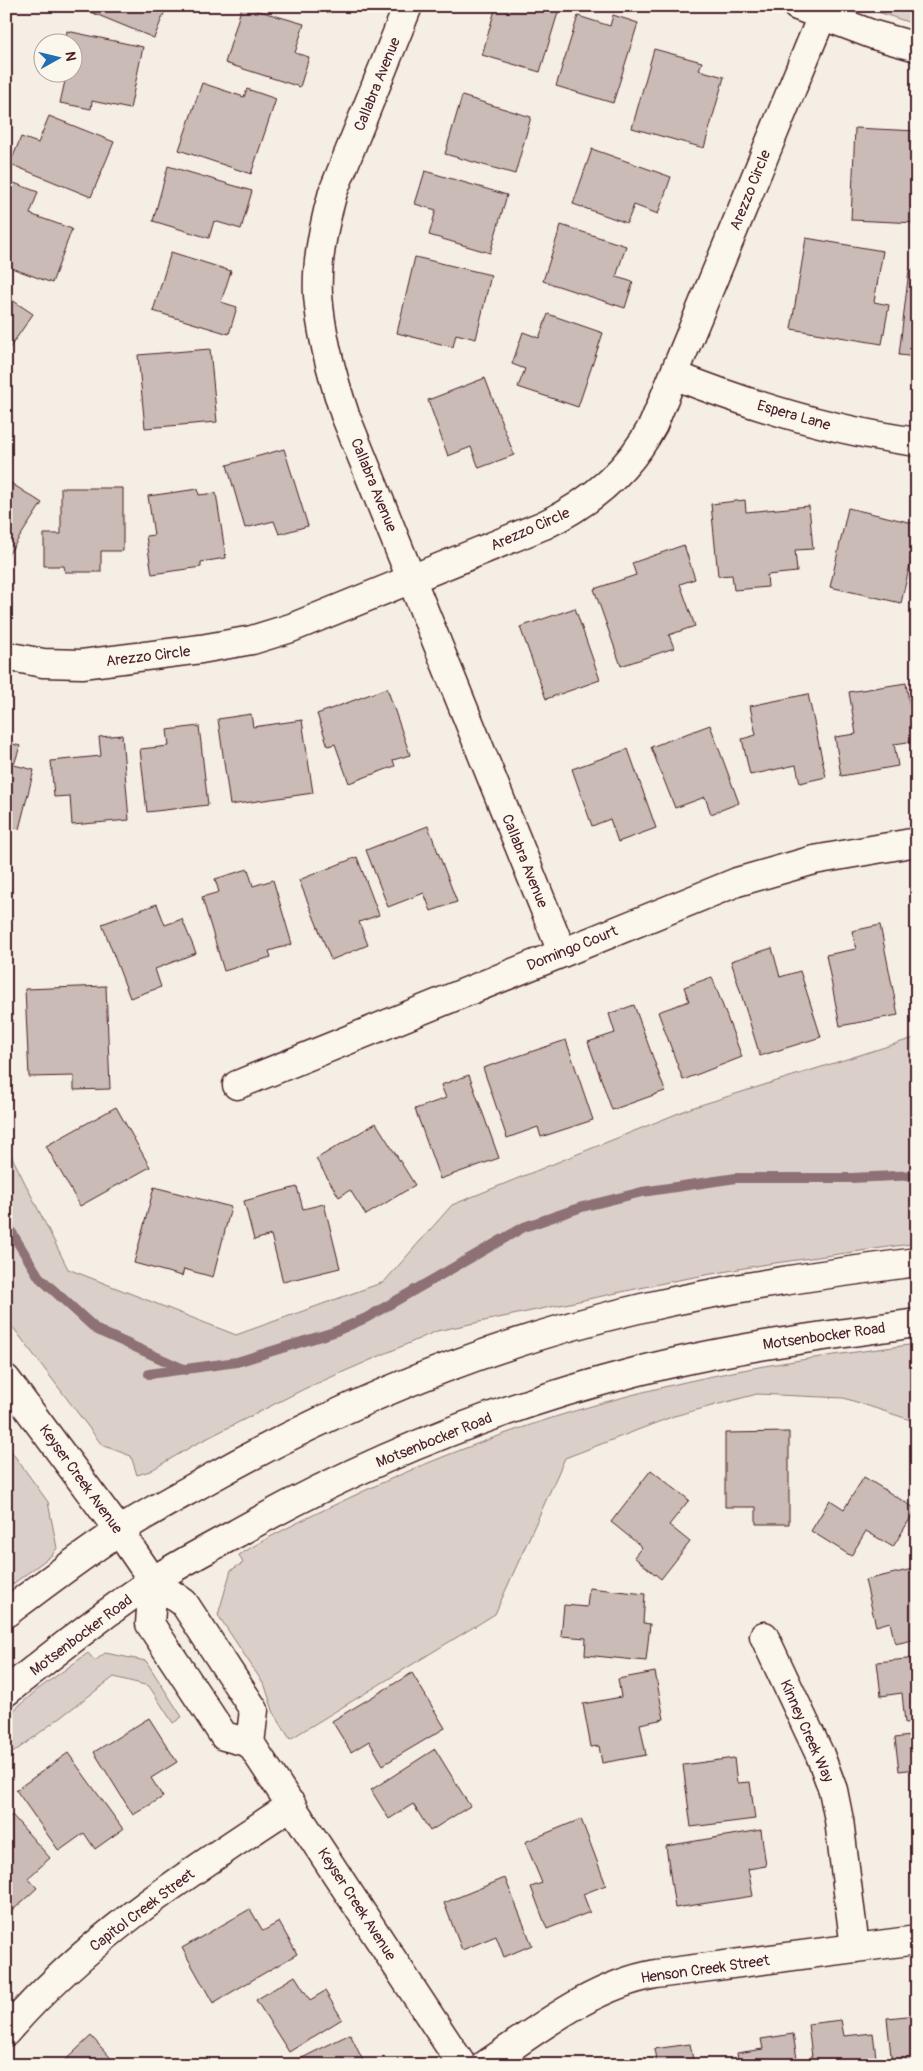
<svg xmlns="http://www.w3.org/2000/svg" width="923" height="2071" viewBox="0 0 923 2071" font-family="Pangolin,sans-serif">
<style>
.green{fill:#dbd0c9;stroke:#92787a}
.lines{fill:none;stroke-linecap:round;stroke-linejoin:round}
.stream{stroke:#8d7174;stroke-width:10}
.building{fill:#cabbb6;stroke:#4a1f2b}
.minor-casing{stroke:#4a1f2b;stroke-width:31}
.major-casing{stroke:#4a1f2b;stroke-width:31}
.minor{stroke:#fbf7ec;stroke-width:28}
.major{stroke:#fbf7ec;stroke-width:28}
.labels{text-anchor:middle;stroke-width:5;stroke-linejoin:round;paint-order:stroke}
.street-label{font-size:15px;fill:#4a1f2b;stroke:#fbf7ec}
</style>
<rect width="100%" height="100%" fill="#f4eee4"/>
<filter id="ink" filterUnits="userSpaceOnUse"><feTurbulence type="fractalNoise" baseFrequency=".02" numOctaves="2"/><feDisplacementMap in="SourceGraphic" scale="10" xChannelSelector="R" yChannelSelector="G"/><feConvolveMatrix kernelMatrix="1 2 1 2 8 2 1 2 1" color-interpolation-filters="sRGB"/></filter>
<g filter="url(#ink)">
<g class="green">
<path d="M860,6h57v19z"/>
<path d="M917,1037v206l-156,22 -83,15 -241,51 -133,58 -110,56 -44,26 -13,4 -6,-19 -29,-11 -96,-127v-173l62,124 168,66 148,-53 68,-77 239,-97z"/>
<path d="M917,1344v78l-73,-24 -87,-4 -83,22 -109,42 -70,156 -205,125 -16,-26 -9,-27 -47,-71 13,-45 12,-7 -4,-8c40,-25 83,-44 125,-64 110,-51 225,-89 344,-114 69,-15 139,-24 209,-33z"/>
<path d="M6,1444l42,58 9,46 -5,7 -46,34z"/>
<path d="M88,1653l7,8 10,-8 41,8 36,56 -9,6 -24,-37 -35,-9 -108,81v-41l31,-27z"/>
</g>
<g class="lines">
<g class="stream">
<path d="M6,1223l33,54 58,53 89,40"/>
<path d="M149,1374l88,-12 97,-30 32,-14 158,-91 58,-20 60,-15 94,-14h115l66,-3"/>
</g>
</g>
<g class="building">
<path d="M76,6h91l-13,32z"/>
<path d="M242,6l62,18 -9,29 14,4 -9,30 -75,-24z"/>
<path d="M496,6h64l-20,66 -58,-17z"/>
<path d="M613,15l25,8 -25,80 -57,-17 22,-70 32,10z"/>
<path d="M67,31l76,16 -13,62 -38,-8 -1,8 -31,-6 7,-31h5v-30h-7z"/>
<path d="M654,49l48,13 -3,8 25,7 -20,71 -72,-20z"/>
<path d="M202,83l42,14 3,-8 29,10 -25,75 -72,-24z"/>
<path d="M462,96l69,21 -16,57 -70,-20z"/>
<path d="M49,116l65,26 -23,55 -81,-33 11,-27 17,6z"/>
<path d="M855,128l62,3v92l-66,-3z"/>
<path d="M592,149l79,28 -13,37 -24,-9 -7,18 -54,-19z"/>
<path d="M168,166l84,25 -11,38 -27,-8 -5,17 -56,-17z"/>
<path d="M425,171l82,24 -17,58 -61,-18 7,-25 -21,-6z"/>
<path d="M6,180l32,12 -8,22 42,15 -20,54 -46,-17z"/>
<path d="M561,225l65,21 -10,31 17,5 -8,26 -82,-27z"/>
<path d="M806,238l77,13 -9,51 15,3 -7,39 -91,-15z"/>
<path d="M171,252l60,19 -10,31 16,5 -8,27 -76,-23z"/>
<path d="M415,257l76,18 -15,64 -20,-5 -3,13 -56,-14z"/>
<path d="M909,270h8v87l-18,-2z"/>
<path d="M6,296l27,18 -27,39z"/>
<path d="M548,314l55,19 -25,74 -60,-20 7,-18 -13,-5 11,-32 16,6z"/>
<path d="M210,349l7,73 -72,6 -7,-73z"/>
<path d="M485,378l29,77 -35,13 -8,-21 -23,9 -20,-56z"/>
<path d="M284,449l24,77 -29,8 -5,-13 -29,7 -18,-63z"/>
<path d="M6,480l36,23 -36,55z"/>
<path d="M61,488h62v63h-22v21h-36l-1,-6h-20v-32h17z"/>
<path d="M198,489l1,6 17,-2 10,65 -25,4v5l-49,7 -6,-38 8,-1 -6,-39z"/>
<path d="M745,500l1,12 63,-6 4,43 -18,1 2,22 -30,3 1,12 -34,3 -2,-15 -14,1 -7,-72z"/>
<path d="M848,508l69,16v11l-16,68 -71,-16z"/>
<path d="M684,545l11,34 -15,5 15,42 -26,9 5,13 -53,18 -27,-77 42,-14 -4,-12z"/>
<path d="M575,608l25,72 -54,19 -26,-72z"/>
<path d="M906,683l9,58 -21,3 4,22 -57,10 -6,-39 21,-3 -7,-42z"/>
<path d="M387,688l23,67 -17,5 2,6 -46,17 -14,-39 -7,2 -11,-32z"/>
<path d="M808,694l18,83 -26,6 -4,-18 -46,10 -8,-36 14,-4 -6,-29z"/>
<path d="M251,714l2,13 49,-7 11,73 -83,12 -12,-86z"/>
<path d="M710,725l29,78 -28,11 -6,-17 -30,11 -24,-61z"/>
<path d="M199,726l9,79 -61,7 -7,-63 29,-3 -2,-16z"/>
<path d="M122,735l7,85 -57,5 -2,-29 -16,1 -3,-36 50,-5 -2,-19z"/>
<path d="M6,742l14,4 -6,19 20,5 -15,59 -13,-3z"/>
<path d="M628,749l28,79 -38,14 -8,-23 -18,7 -20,-57z"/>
<path d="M428,826l29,76 -26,9 -7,-18 -36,14 -22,-57z"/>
<path d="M357,857l22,58 -20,7 9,23 -37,15 -32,-80z"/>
<path d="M248,869l5,17 20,-6 19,64 -23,7 2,6 -47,14 -22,-74 17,-5 -4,-13z"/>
<path d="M157,904l8,21 17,-6 14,34 -41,16 6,18 -31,11 -28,-74z"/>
<path d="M880,925l18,90 -58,11 -14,-71 30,-6 -4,-18z"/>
<path d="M772,948l8,29 20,-6 21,66 -61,19 -29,-95z"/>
<path d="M712,977l30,80 -59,23 -25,-68 31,-11 -5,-14z"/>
<path d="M106,986l4,103 -36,1v-14l-45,1 -4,-88z"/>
<path d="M634,1005l31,86 -53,19 -24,-68 27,-9 -6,-19z"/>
<path d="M566,1040l27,80 -52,17 -3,-10 -31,11 -24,-70z"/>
<path d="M469,1075l30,83 -59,21 -25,-70 31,-11 -5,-13z"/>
<path d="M116,1107l34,60 -70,39 -34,-60z"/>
<path d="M376,1123l39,62 -49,30 -16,-25 -11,7 -23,-38z"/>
<path d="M154,1187l77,20 -18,70 -29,-8 -2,7 -48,-13z"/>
<path d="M297,1187l6,22 21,-5 16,64 -57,14 -12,-47 -17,5 -10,-39z"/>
<path d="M789,1432v92h-33v-17h-31v-74z"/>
<path d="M651,1470l38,30 -20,25 21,17 -29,37 -27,-22 8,-10 -31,-25z"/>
<path d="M864,1477l52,32 -23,38 -27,-16 -15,25 -40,-25 19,-31 14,9z"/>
<path d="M917,1568v71l-22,5 -5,-22 -14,4 -11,-46z"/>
<path d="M589,1588l56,6 -2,29 7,1 -4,37 -61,-6 1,-17 -25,-2 3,-31 23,2z"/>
<path d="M917,1658v64l-12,1 -3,-30 -21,3 -4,-34z"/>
<path d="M655,1672l9,47 -24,5 6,31 -44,8 -3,-17 -8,1 -8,-43 38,-7 -3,-18z"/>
<path d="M412,1673l33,55 -62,37 -14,-24 -18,11 -19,-31z"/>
<path d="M149,1718l28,44 -26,16 12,19 -30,18 -39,-63z"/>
<path d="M917,1735v34l-18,2 -4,-33z"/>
<path d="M435,1749l35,57 -40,25 -17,-27 -24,15 -18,-29z"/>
<path d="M68,1753l55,76 -28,20 -11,-16 -25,18 -43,-61z"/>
<path d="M734,1758l3,25 13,-1 5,37 -64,8 -8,-62z"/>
<path d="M913,1809h4v33z"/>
<path d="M12,1815l38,43 -22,20 9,10 -25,23 -6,-6v-84z"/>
<path d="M581,1819l25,66 -23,9 7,18 -43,17 -16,-42 11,-4 -17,-41z"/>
<path d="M761,1830l5,36 -18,3 5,27 -78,12 -9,-62z"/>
<path d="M505,1878l27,67 -28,12 -8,-21 -34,14 -18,-47z"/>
<path d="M250,1909l13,22 16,-9 18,32 -84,49 -31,-55z"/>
<path d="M295,1976l15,24 15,-9 17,28 -53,33 -33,-52z"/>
<path d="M917,2015v50h-25l-5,-47z"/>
<path d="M841,2020l3,16 29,-3 4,32h-64l-5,-41z"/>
<path d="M350,2034l15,31h-77z"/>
<path d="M793,2034l5,31h-59l-2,-12 26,-4 -2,-10z"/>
<path d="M91,2036l26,29h-57z"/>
<path d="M690,2044l4,21h-37l-3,-16z"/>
</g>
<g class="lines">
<defs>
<g id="minor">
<path d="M408,6l-75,186c-9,32 -17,68 -15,103 3,41 14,81 27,120l217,537"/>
<path d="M797,6l77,29 43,12"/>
<path d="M674,375c78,31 159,56 243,67"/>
<path d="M6,656l37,7 39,1 119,-15 51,-9 39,-12 253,-103c46,-22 85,-55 109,-100l169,-409"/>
<path d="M237,1085l500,-203 77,-22 103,-18"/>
<path d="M6,1379l113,152 34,50 31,22 70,107 -4,33"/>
<path d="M153,1581l-3,43 74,112 26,7 212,322"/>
<path d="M764,1636l56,119 13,35 6,30 16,128"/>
<path d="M6,2032c81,-94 184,-160 286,-227"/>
<path d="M485,2065c52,-35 108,-80 171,-91l261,-34"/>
</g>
<g id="major">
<path d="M6,1613c37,-28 74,-56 113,-82 29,-19 60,-35 90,-52 135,-76 282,-136 433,-171 91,-21 183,-34 275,-46"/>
<path d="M6,1692c48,-39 97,-78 148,-112 27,-17 55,-32 83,-47 125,-71 259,-125 398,-161 93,-24 187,-36 282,-49"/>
</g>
</defs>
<use href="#minor" class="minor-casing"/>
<use href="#major" class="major-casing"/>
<use href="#minor" class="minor"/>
<use href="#major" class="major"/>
</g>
</g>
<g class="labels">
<g class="street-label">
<text transform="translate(377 84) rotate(-68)" y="5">Callabra Avenue</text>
<text transform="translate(750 190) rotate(-68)" y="5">Arezzo Circle</text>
<text transform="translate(794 415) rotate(16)" y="5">Espera Lane</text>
<text transform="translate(374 485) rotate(68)" y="5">Callabra Avenue</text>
<text transform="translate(530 529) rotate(-24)" y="5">Arezzo Circle</text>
<text transform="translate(148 656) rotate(-7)" y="5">Arezzo Circle</text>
<text transform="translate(525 861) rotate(68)" y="5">Callabra Avenue</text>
<text transform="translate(572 948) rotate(-22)" y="5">Domingo Court</text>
<text transform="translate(824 1336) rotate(-8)" y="5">Motsenbocker Road</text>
<text transform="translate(434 1440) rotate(-22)" y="5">Motsenbocker Road</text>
<text transform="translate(81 1479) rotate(54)" y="5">Keyser Creek Avenue</text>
<text transform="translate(81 1635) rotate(-37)" y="5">Motsenbocker Road</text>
<text transform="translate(807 1731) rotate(66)" y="5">Kinney Creek Way</text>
<text transform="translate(357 1904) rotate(57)" y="5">Keyser Creek Avenue</text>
<text transform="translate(142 1910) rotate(-37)" y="5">Capitol Creek Street</text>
<text transform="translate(705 1969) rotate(-8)" y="5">Henson Creek Street</text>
</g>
</g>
<rect width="923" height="2071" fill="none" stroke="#fbf7ec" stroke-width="25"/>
<rect x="12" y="12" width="898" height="2046" fill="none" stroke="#4a1f2b" stroke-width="2" filter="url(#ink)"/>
<g transform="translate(58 58) rotate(82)"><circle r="24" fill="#fbf7ec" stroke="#b4a19f"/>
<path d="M0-4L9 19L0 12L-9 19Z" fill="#1f6fb2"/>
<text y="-8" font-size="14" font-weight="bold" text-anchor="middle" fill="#4a1f2b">N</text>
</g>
</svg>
